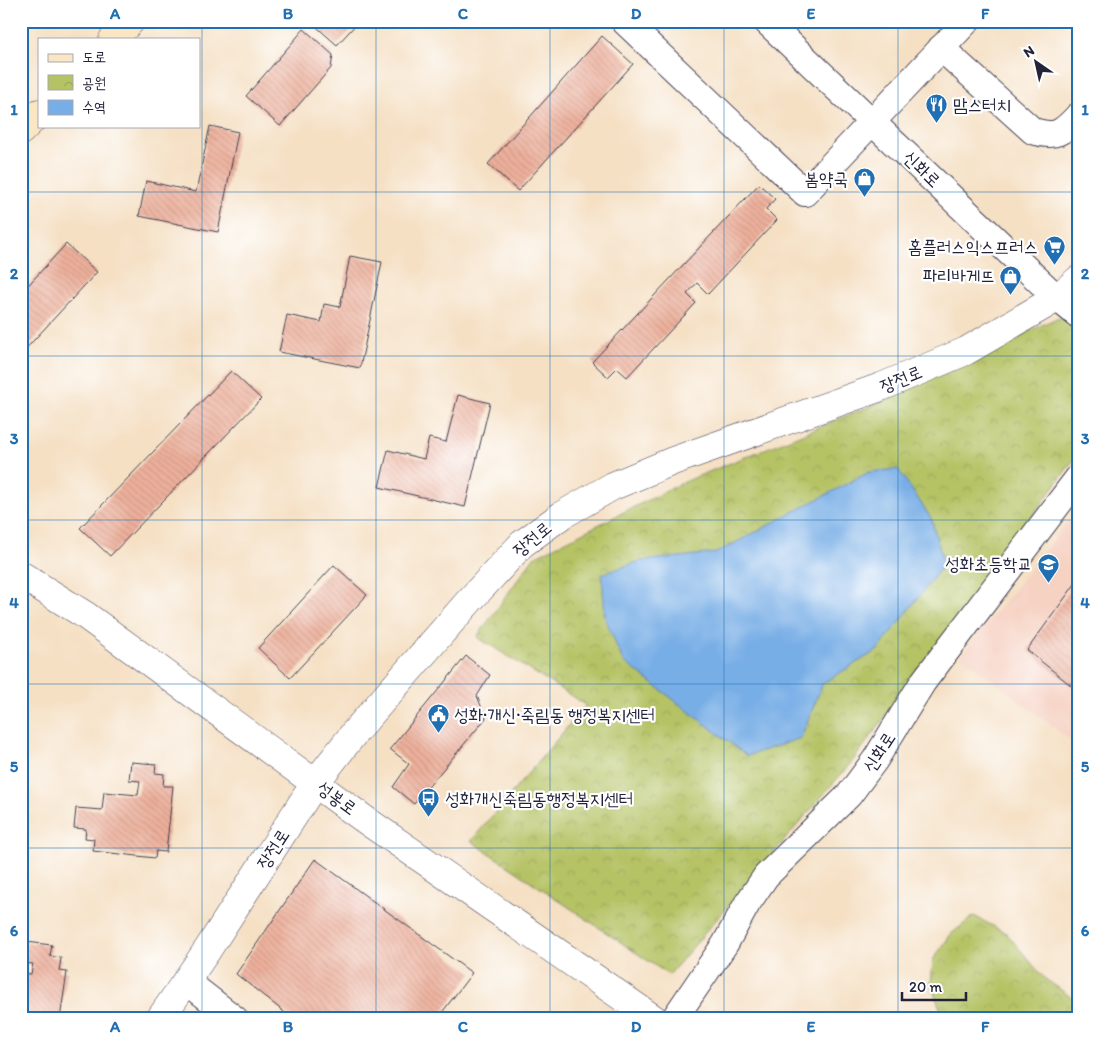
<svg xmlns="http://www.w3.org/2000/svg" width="1099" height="1040" viewBox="0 0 1099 1040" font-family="Itim,'Poor Story',sans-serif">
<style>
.built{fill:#f6d2c3}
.park{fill:url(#park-crowns);stroke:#6c7250}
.water{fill:#78aee6;stroke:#4d6890}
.building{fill:url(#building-back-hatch)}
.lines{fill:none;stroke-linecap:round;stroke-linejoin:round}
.minor-casing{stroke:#423e50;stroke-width:28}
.tertiary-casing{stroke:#423e50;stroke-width:29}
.secondary-casing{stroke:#423e50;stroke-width:29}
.minor{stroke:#fff;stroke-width:26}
.tertiary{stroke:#fff;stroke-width:28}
.secondary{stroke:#fbe6c4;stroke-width:28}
.grid{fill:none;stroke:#1f6fb2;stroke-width:1;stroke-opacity:0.55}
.labels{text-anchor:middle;stroke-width:4.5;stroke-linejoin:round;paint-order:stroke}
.poi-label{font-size:18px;fill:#22223b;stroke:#fff;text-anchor:end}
.street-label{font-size:18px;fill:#22223b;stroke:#fff}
.neatline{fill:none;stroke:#1f6fb2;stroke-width:2}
.grid-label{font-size:16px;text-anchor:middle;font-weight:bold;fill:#1f6fb2}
</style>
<defs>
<pattern id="park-crowns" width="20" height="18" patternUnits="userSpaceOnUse" patternTransform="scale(1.25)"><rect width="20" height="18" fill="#b5c365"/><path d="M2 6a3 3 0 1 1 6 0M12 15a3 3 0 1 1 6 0" fill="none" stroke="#9ba759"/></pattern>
<pattern id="building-back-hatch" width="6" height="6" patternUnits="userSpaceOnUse" patternTransform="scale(1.25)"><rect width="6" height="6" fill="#edb09b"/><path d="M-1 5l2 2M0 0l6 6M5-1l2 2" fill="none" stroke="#cb9786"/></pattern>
</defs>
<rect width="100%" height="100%" fill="#fff"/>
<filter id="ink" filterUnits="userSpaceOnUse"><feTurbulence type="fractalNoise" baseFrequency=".02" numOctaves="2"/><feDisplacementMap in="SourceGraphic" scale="10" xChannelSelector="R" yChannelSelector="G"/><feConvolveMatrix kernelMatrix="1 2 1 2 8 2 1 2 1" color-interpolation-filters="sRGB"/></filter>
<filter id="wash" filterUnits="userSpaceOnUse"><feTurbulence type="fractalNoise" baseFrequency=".0096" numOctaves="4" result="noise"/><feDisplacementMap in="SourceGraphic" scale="20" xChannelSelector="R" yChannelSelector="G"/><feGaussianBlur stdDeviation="1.12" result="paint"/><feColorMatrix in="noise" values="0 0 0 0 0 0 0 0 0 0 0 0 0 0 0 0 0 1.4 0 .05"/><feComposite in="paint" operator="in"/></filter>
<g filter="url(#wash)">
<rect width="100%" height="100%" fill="#f5e0c4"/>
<path class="built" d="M1078,509v237l-117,-90z"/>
<g class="park">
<path d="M1065,314l13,24v116l-223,304 -186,217 -198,-134 115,-136 -109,-68 57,-80 150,-75 199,-81z"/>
<path d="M974,916l32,17 38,45 34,24v17h-134l-13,-35 2,-24 18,-26z"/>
</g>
<path class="water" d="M898,469l33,49 13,46 -66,86 -55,33 -22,55 -54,18 -124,-95 -18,-43 -3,-44 38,-13 76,-8 153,-81z"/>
<g id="blocks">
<g class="building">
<path d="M310,21h49l-22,24z"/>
<path d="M304,29l29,26 -2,13 -51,58 -34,-30z"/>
<path d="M602,36l31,28 -115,127 -30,-27z"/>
<path d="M210,126l28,6 -20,100 -79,-16 7,-35 50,11z"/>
<path d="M759,184l16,15 -9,10 11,11 -69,74 -11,-11 -10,11 9,9 -69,74 -10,-9 -9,9 -16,-15z"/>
<path d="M66,244l31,28 -76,82v-61z"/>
<path d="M350,256l32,6 -22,106 -81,-16 8,-37 34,7 3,-18 16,3z"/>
<path d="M231,371l30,28 -151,157 -30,-28z"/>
<path d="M458,395l32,8 -25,104 -86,-20 9,-37 36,9 5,-21 17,4z"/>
<path d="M334,565l33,30 -77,83 -32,-30z"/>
<path d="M1078,580v111l-51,-41z"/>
<path d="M466,656l24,19 -13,21 9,22 -72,86 -21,-17 16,-23 -19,-15z"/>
<path d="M131,762l25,2 -1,9 9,1 -1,12h10l-7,66 -10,-1 -1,7 -62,-7 1,-12 -9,-1 1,-9 -12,-1 2,-20 26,2 2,-18 34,3 2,-14 -11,-1z"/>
<path d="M315,859l157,114 -35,46h-144l-57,-45z"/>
<path d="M26,942l26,3 -2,11 11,2 -2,13 8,1 -7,47h-39v-46l10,1 2,-10 -10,-1z"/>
</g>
</g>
</g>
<g filter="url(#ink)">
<use href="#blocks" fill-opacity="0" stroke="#423e50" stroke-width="1"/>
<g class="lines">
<defs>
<g id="minor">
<path d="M624,21l181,172 162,-172"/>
<path d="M766,21l291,277 21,17"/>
<path d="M941,48l92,83c23,7 29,2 45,-15"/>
<path d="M186,981l49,38"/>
<path d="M674,1019l51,-75 22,-40 19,-28 83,-81 26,-35 48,-78 155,-204"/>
</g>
<g id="tertiary">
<path d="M21,575l64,40 279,204 290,200"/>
<path d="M160,1019l48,-70 107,-166 40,-51 115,-132 52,-56 40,-29 51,-29 60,-25 208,-74 85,-36 91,-53 21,-18"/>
</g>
<g id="secondary">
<path d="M113,39l18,-18"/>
<path d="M21,131l18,-18"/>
</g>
</defs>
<use href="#minor" class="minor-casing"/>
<use href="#tertiary" class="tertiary-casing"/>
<use href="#secondary" class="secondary-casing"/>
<use href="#minor" class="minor"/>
<use href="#tertiary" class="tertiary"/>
<use href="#secondary" class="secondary"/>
</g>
</g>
<path class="grid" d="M202,21v998M376,21v998M550,21v998M724,21v998M898,21v998M21,192h1057M21,356h1057M21,520h1057M21,684h1057M21,848h1057"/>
<defs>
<symbol id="restaurant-pin" viewBox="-11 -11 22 30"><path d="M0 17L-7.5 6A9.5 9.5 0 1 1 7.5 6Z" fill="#1f6fb2" stroke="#fff"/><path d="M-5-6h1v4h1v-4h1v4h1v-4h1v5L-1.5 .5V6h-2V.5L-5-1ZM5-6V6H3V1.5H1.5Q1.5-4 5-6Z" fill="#fff"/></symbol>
<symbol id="shop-pin" viewBox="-11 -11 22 30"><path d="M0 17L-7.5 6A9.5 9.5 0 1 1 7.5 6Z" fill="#1f6fb2" stroke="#fff"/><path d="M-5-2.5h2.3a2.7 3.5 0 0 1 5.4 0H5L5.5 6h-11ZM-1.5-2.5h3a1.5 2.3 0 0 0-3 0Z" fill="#fff"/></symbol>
<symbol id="supermarket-pin" viewBox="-11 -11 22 30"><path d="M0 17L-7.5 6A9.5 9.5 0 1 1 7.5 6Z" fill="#1f6fb2" stroke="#fff"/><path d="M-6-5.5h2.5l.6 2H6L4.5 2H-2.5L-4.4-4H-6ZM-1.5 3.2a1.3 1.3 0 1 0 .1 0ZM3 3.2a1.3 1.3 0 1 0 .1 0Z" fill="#fff"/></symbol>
<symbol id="school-pin" viewBox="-11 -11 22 30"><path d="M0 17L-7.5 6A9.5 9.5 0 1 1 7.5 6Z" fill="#1f6fb2" stroke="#fff"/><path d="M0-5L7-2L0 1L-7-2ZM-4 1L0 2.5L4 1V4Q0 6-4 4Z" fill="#fff"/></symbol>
<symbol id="civic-pin" viewBox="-11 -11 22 30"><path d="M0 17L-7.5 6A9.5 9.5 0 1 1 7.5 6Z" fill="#1f6fb2" stroke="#fff"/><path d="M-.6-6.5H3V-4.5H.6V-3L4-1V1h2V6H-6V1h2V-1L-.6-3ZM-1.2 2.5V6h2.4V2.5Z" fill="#fff"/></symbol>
<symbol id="bus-pin" viewBox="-11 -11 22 30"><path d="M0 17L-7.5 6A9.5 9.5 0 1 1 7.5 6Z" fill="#1f6fb2" stroke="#fff"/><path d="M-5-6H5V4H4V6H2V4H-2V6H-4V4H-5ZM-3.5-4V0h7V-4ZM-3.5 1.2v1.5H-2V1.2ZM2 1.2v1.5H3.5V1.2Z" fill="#fff"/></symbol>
</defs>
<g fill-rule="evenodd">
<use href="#restaurant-pin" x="924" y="92" width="25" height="34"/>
<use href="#shop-pin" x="852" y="166" width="25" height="34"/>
<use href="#supermarket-pin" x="1042" y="234" width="25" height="34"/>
<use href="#shop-pin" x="998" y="264" width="25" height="34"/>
<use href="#school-pin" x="1036" y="552" width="25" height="34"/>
<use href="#civic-pin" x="426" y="702" width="25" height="34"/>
<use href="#bus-pin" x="416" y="786" width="25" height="34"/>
</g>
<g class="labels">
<g class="poi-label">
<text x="953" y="111" text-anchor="start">맘스터치</text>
<text x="848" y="185">봄약국</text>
<text x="1038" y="253">홈플러스익스프러스</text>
<text x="995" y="282">파리바게뜨</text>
<text x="1032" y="570">성화초등학교</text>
<text x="454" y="721" text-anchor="start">성화·개신·죽림동 행정복지센터</text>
<text x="445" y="805" text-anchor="start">성화개신죽림동행정복지센터</text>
</g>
<g class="street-label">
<text transform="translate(922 169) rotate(44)" y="6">신화로</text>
<text transform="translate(901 379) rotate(-22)" y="6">장전로</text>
<text transform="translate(532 539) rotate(-40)" y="6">장전로</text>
<text transform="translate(879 752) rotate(-57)" y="6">신화로</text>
<text transform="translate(337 798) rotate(36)" y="6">성봉로</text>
<text transform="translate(273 849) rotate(-57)" y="6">장전로</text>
</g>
</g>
<rect width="1099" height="1040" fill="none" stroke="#fff" stroke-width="55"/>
<rect x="38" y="38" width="162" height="90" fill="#ffffff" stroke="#a7a7b1"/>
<rect x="48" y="54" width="25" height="8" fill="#fbe6c4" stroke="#a7a7b1"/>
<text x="82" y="62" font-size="15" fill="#22223b">도로</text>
<rect x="48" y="75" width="25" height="15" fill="url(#park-crowns)" stroke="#a7a7b1"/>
<text x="82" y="88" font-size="15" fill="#22223b">공원</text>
<rect x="48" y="100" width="25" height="15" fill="#78aee6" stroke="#a7a7b1"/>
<text x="82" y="112" font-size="15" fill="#22223b">수역</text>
<g transform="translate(1036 62) rotate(326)" stroke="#ffffff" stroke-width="4" paint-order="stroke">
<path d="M0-4L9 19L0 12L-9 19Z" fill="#22223b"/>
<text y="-8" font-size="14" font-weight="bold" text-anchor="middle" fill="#22223b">N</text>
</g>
<path d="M902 992v8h64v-8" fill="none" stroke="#22223b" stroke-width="2.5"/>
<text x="909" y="992" font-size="15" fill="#22223b" stroke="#ffffff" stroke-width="4" paint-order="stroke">20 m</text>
<rect x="28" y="28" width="1044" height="984" class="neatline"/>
<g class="grid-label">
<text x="115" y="19">A</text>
<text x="288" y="19">B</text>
<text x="463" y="19">C</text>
<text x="636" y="19">D</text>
<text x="811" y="19">E</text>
<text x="985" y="19">F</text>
<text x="14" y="115">1</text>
<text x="1085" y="115">1</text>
<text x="14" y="279">2</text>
<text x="1085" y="279">2</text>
<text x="14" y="444">3</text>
<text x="1085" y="444">3</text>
<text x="14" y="608">4</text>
<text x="1085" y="608">4</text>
<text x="14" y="772">5</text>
<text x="1085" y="772">5</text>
<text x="14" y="936">6</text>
<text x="1085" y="936">6</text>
<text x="115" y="1032">A</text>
<text x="288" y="1032">B</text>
<text x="463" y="1032">C</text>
<text x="636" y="1032">D</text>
<text x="811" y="1032">E</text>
<text x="985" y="1032">F</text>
</g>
</svg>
